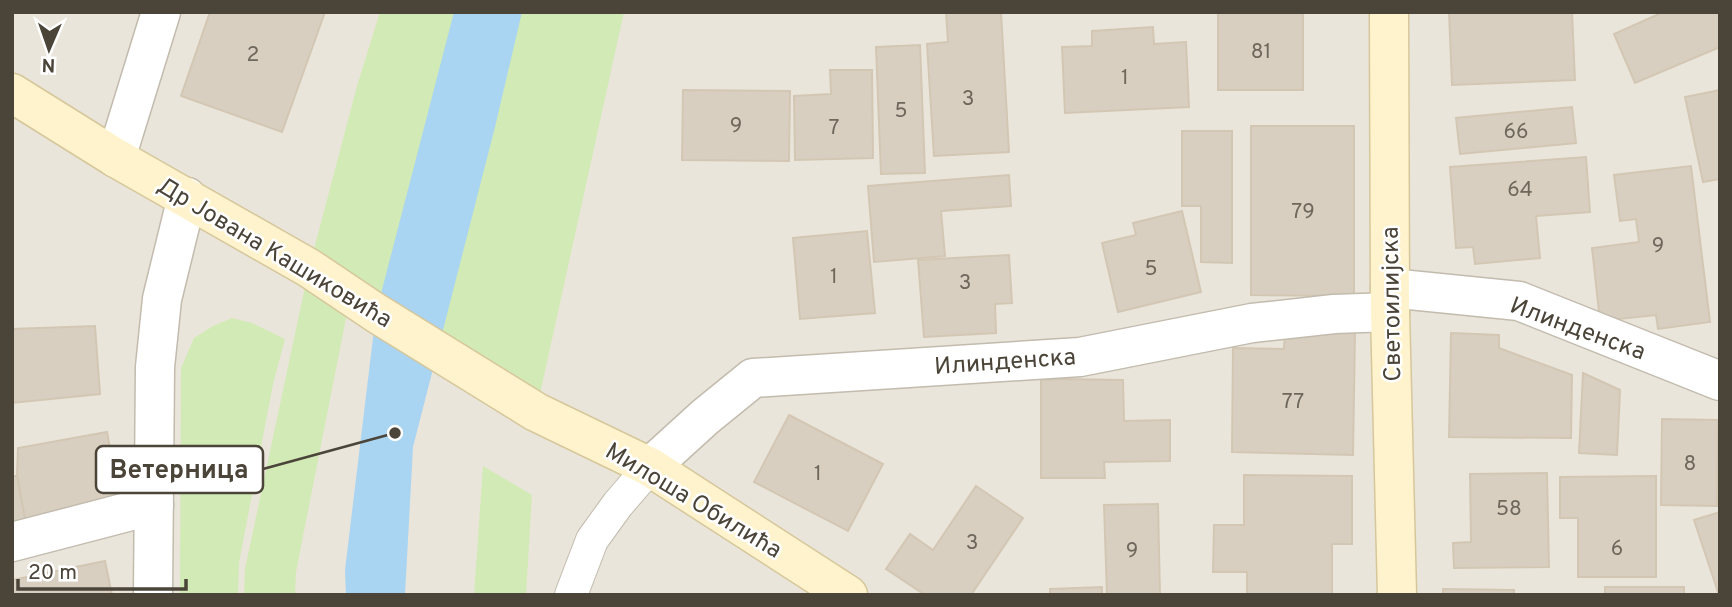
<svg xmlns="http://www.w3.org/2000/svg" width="1732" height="607" viewBox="0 0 1732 607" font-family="Overpass,sans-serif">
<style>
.residential{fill:#eae5da}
.green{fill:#d2eab5}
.water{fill:#a9d4f2}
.building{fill:#d8cfc1;stroke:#d3c7b4;stroke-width:2}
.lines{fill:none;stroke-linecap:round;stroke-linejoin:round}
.lane-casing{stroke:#c2bbae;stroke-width:34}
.street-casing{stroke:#c2bbae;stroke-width:41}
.secondary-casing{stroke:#d6c79b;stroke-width:41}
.lane{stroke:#fff;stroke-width:32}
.street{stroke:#fff;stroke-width:38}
.secondary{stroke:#fff3cd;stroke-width:38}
.labels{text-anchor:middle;stroke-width:5;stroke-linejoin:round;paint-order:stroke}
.number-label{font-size:21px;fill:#6e675b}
.street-label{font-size:24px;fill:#4b4439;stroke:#fff}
.leader{fill:none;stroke:#4b4439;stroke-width:2.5}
.callout-dot{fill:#4b4439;stroke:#fff;stroke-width:2.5}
.callout{fill:#fff;stroke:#4b4439;stroke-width:2.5}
.callout-label{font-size:26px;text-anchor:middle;font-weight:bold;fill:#4b4439}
</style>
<rect width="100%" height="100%" fill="#f6f3ec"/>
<rect class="residential" x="12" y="12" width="1708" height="583"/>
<g class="green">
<path d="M380,12h244l-88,400 -187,-109 -53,269 -1,23h-51l1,-26 64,-301 48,-182z"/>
<path d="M232,318l20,5 33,16 -12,45 -34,179 -1,32h-58l1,-227 13,-30 19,-12z"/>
<path d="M483,466l49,29 -6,100h-52z"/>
</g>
<path class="water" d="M454,12h68l-27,115 -82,320 -8,148h-59l-1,-25 31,-257z"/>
<g class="building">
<path d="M210,12h115l-43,120 -101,-36z"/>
<path d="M946,12h55l8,140 -75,4 -7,-112 21,-2z"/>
<path d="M1449,12h123l3,68 -123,5z"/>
<path d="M1659,12h61v35l-85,36 -21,-49 45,-20z"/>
<rect x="1218" y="13" width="85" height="77"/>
<path d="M1153,27l1,17 32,-2 3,65 -124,6 -3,-66 30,-1v-15z"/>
<path d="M920,45l5,128 -44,1 -5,-127z"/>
<path d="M830,70h42l1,88 -78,2 -1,-64 37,-2z"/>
<path d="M683,90l107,1 -1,70 -107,-1z"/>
<path d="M1720,90v89l-17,3 -18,-85z"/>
<path d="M1572,107l4,36 -116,11 -4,-36z"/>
<path d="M1251,126h103v170l-103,-1z"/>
<path d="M1182,131h50v132l-31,-1v-56h-19z"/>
<path d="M1586,157l4,55 -54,4 4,42 -65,6 -2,-17 -17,1 -6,-81z"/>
<path d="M1691,166l19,156 -52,7 -2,-14 -56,6 -8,-73 47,-6 -3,-23 -16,2 -6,-46z"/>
<path d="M1009,175l2,31 -70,5 4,45 -71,6 -6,-76z"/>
<path d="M1182,211l19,81 -83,20 -16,-69 34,-8 -3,-12z"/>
<path d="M867,231l8,82 -75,6 -7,-81z"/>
<path d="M1009,255l3,48 -17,1 1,29 -72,4 -6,-77z"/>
<path d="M95,326l5,68 -88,9v-74z"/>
<path d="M1285,330l70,2 -2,123 -121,-3 1,-104 51,1z"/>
<path d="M1451,333l48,2v13l73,27 -1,63 -122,-1z"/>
<path d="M1583,373l37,17 -3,65 -38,-2z"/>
<path d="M1060,379l63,1 1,41 46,-1v41l-66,1 1,16h-64v-98z"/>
<path d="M789,415l94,49 -35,67 -94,-49z"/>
<path d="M1662,419l56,1 -1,86 -56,-1z"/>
<path d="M107,432l13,71 -94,22 -9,-49 1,-28z"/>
<path d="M1547,473l2,94 -95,1 -1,-25 18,-1 -1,-68z"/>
<path d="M1244,475l108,1v68h-20v51h-85v-23h-34l1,-47h30z"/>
<path d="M12,476h5l9,49 -14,4z"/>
<path d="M1656,476v101h-78v-59h-18v-41z"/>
<path d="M976,486l47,32 -52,77h-46l-39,-26 24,-35 23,16z"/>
<path d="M1158,504l2,91h-53l-3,-90z"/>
<path d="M1720,512v83h-1l-25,-75z"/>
<path d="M105,561l7,34h-100v-15z"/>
<path d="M1102,587v8h-52v-6z"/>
<rect x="1605" y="587" width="79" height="8"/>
<path d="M1443,589l71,1v5h-71z"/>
</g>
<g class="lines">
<defs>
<path id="lane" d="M571,595l21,-55 26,-36 32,-37"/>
<g id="street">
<path d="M116,158l45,-146"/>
<path d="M1390,288l129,13 201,80"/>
<path d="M650,467l55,-50 48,-39 327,-21 172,-34 82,-9 56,-2"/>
<path d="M12,542l142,-37"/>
<path d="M153,595l2,-228 7,-68 25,-102"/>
</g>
<g id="secondary">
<path d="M1389,12l1,300 7,283"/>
<path d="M12,93l104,65 193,110 67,45 160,99 114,55 198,128"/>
</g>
</defs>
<use href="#lane" class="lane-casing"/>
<use href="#street" class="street-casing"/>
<use href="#secondary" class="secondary-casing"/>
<use href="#lane" class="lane"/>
<use href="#street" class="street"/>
<use href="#secondary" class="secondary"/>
</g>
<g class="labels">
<g class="number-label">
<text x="1261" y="58">81</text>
<text x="253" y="61">2</text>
<text x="1125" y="84">1</text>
<text x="968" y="105">3</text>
<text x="901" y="117">5</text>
<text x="736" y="132">9</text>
<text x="834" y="134">7</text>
<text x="1516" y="138">66</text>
<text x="1520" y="196">64</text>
<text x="1303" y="218">79</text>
<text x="1658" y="252">9</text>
<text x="1151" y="275">5</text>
<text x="834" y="283">1</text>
<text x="965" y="289">3</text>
<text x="1293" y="408">77</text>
<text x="1690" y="470">8</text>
<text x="818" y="480">1</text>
<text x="1509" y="515">58</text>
<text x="972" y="549">3</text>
<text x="1617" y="555">6</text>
<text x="1132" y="557">9</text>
</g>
<g class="street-label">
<text transform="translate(275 252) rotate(31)" y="8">Др Јована Кашиковића</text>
<text transform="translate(1391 304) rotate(-91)" y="8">Светоилијска</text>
<text transform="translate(1578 328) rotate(20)" y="8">Илинденска</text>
<text transform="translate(1005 361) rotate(-4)" y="8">Илинденска</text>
<text transform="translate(694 500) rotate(31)" y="8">Милоша Обилића</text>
</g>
</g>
<path class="leader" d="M395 433L263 469"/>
<circle class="callout-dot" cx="395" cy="433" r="7"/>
<rect class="callout" x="96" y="446" width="167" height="47" rx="7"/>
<g class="callout-label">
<text x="179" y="478">Ветерница</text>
</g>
<rect width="1732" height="607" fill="none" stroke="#4b4439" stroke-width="28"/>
<g transform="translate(49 49) rotate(182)" stroke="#ffffff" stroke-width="5" paint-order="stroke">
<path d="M0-5L12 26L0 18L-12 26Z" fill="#4b4439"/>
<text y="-10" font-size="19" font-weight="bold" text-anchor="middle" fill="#4b4439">N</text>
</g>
<path d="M18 579v10h168v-10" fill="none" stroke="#4b4439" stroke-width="3.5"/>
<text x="28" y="579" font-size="21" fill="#4b4439" stroke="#ffffff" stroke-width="5" paint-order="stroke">20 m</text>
</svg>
